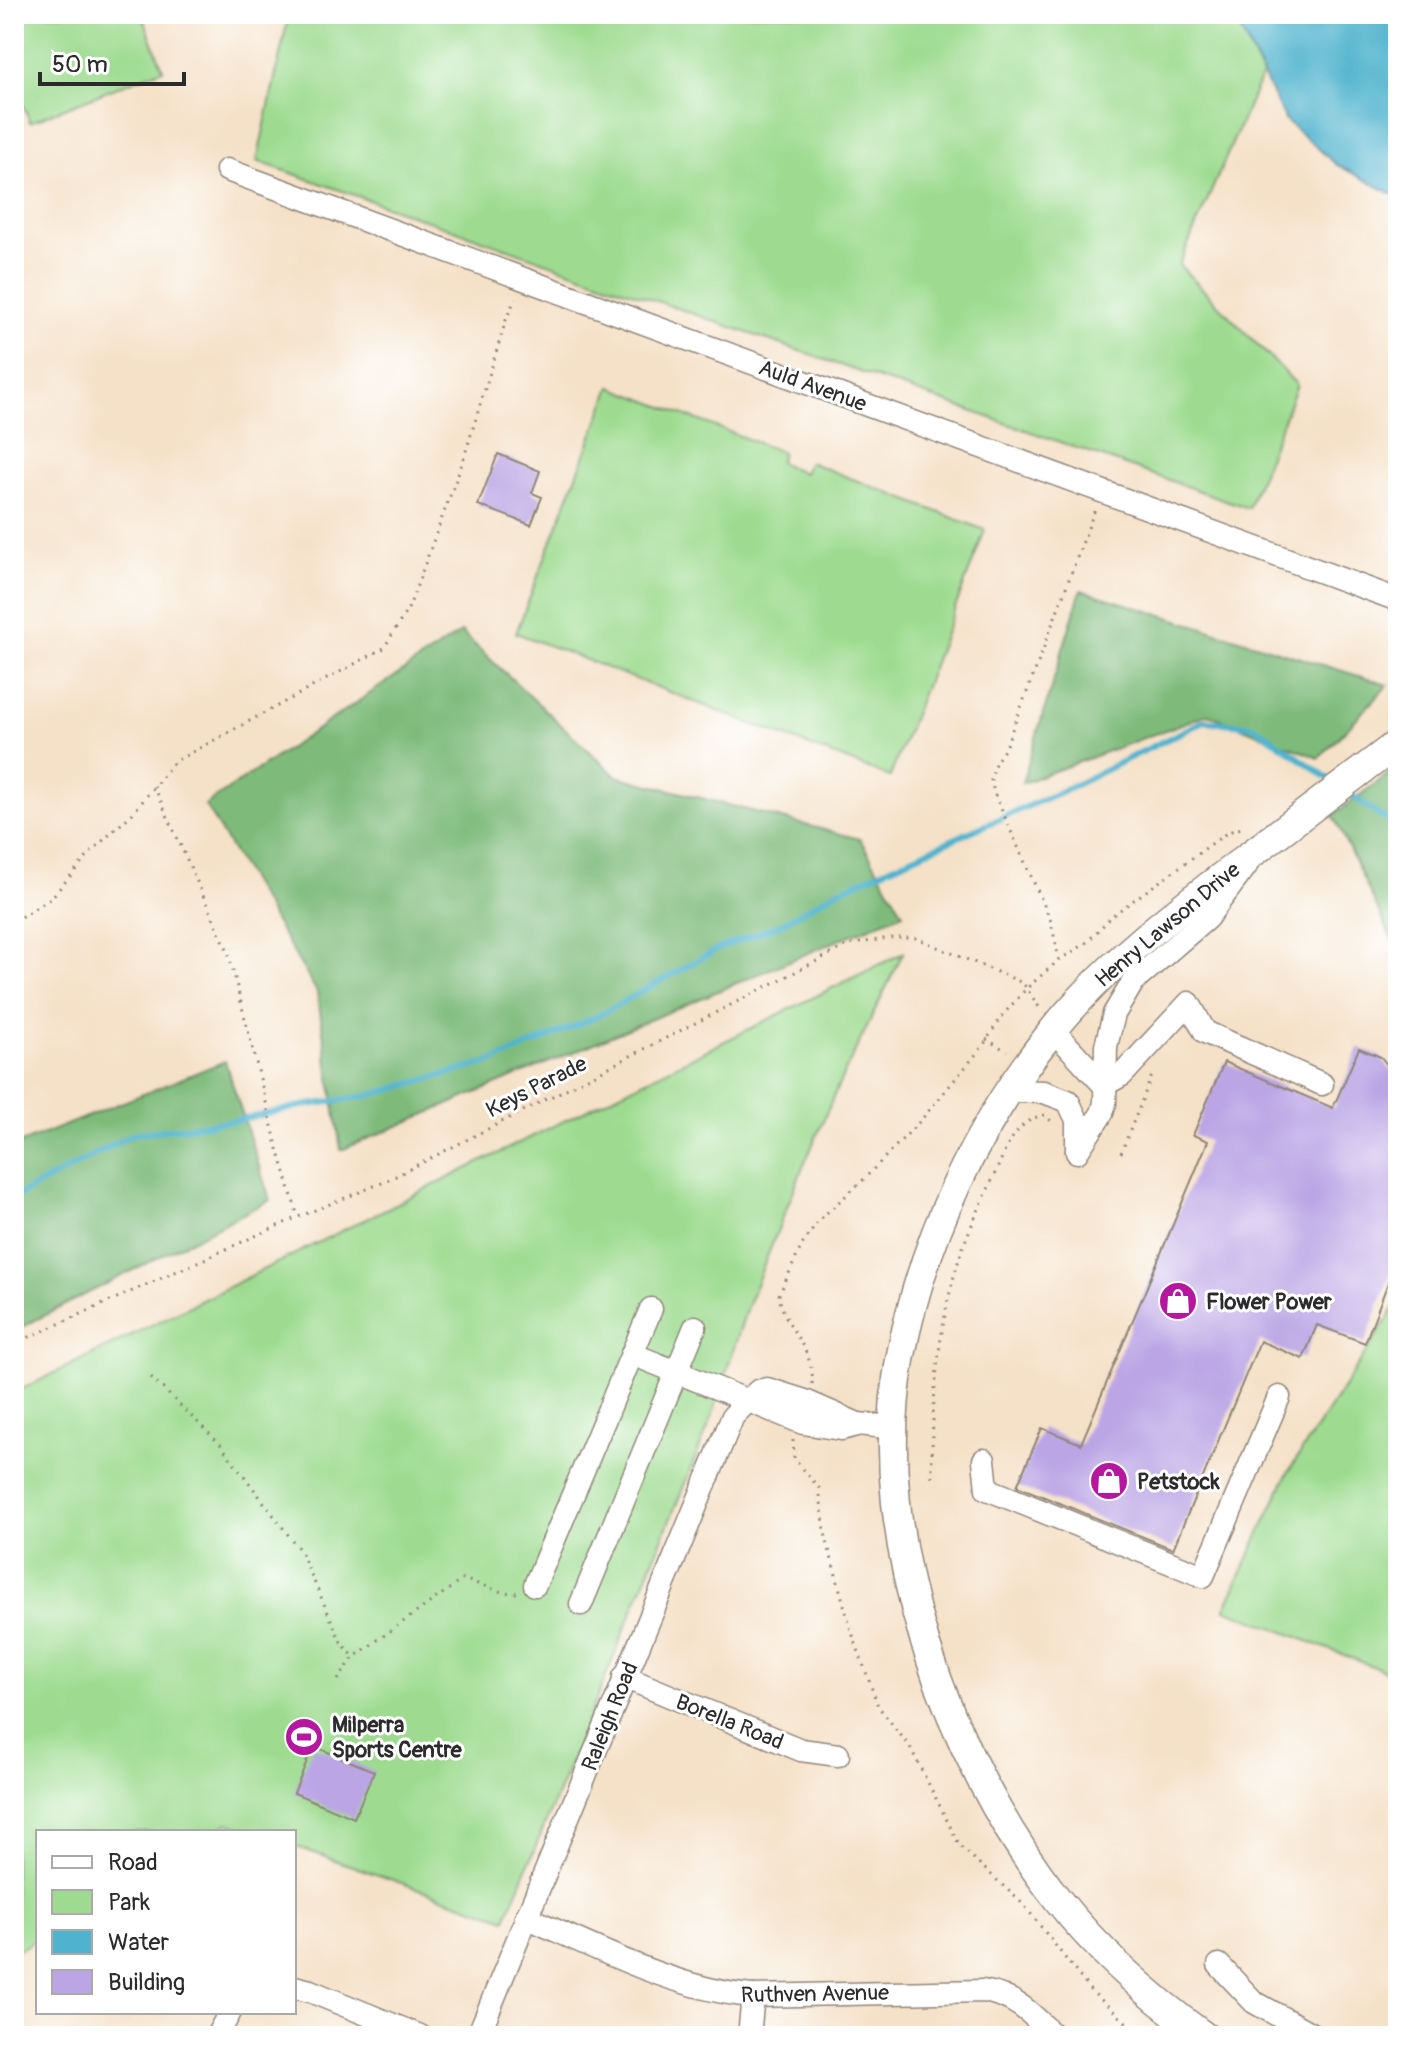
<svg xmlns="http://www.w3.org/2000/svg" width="1412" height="2050" viewBox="0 0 1412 2050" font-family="Pangolin,sans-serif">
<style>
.green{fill:#9edb90;stroke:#64835e;stroke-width:2}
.forest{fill:#7ebb7a;stroke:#547352;stroke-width:2}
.water{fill:#4fb3ce;stroke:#3d6f7c;stroke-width:2}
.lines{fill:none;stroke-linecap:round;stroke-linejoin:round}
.stream{stroke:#4fb3ce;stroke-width:6}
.building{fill:#bba5e5}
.minor-casing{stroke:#90867a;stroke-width:25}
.major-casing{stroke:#90867a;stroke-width:31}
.path{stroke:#90867a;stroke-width:3;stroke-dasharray:2 6;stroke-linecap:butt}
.minor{stroke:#fff;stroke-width:22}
.major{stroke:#fff;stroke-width:28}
.labels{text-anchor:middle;stroke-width:6;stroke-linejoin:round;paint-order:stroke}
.street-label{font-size:22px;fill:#2b2b2b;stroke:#fff}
.poi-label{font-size:22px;font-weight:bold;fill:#2b2b2b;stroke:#fff;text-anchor:start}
</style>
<rect width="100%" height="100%" fill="#fff"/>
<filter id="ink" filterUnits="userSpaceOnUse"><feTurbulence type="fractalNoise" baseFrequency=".0125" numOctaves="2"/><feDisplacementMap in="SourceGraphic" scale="16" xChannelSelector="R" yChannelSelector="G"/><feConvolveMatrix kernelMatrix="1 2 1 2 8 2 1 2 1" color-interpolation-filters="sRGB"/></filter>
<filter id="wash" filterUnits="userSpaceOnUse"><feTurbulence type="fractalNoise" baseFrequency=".006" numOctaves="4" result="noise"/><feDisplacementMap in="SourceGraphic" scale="32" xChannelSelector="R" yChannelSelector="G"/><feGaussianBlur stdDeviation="1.8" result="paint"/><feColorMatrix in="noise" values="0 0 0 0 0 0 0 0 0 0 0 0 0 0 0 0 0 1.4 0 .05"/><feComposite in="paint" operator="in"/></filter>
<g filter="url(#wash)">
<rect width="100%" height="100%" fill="#f5e1c8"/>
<g class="green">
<path d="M14,14h128l21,55 -133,53 -16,-41z"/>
<path d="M289,14h944l29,61 -83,190 118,120 -49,123 -991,-347z"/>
<path d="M611,387l171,65 -3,10 25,11 5,-11 176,68 -95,247 -374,-144z"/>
<path d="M903,953l-64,131 -36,83 -56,140 -36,113 -205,499 -212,-73v-14h-40l-26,-9 -15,9h-175v106l-24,15v-560z"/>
<path d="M1398,1303v373l-173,-67 62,-135z"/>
</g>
<g class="forest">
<path d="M1081,590l307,95 -69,73 -111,-44 -186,69z"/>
<path d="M461,632l155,144 244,63 43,74 -562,237 -24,-158 -112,-187z"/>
<path d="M1398,767v185l-65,-137z"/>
<path d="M225,1061l45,139 -256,131v-185z"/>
</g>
<path class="water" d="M1233,14h165v183l-61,-32 -52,-45z"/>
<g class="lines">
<g class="stream">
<path d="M1347,792l33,24 18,8"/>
<path d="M14,1198l119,-64 106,-14 63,-14 65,-10 127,-35 104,-45 120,-67 63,-25 54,-32 236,-105 133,-66 50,5 81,57"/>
</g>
</g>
<g id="blocks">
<g class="building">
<path d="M498,454l42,17 -8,22 10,4 -11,28 -53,-20z"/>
<path d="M1359,1048l22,9 17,22v177l-33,87 -48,-18 -14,34 -43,-18 -87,208 -156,-63 25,-58 39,16 127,-303 -15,-6 31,-73 109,46z"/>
<path d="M313,1746l61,25 -20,47 -60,-25z"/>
</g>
</g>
</g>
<g filter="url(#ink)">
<use href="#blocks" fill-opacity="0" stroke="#90867a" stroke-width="2"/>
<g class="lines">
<defs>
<g id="minor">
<path d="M227,170l1171,430"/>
<path d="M1053,1030l51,55"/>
<path d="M1104,1085l18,-10 67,-72 16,29 117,52"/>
<path d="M1010,1091l34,1 24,9 9,19v31"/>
<path d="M1077,1152l25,-39 3,-10 1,-57 8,-32 19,-32 74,-64 39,-52"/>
<path d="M632,1354l19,-45"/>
<path d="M984,1460l3,29 216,87 76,-179"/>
<path d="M535,1585l97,-231 171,69 38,6 16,-4"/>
<path d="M581,1604l114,-277"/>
<path d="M624,1677l177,73 37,5"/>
<path d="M526,1917c68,30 154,74 227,79l230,-5c32,5 49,23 71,45"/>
<path d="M1219,1965l35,37 61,34"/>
<path d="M294,1987l16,4 110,45"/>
<path d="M217,2036l13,-24"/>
<path d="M478,2036l255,-620 25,-25 9,-2 38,12 53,23 37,4"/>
<path d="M749,2036l4,-40"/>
</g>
<path id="major" d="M1204,2036c-54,-39 -105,-84 -146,-136 -110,-139 -190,-362 -158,-540 22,-120 77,-237 154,-331 53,-65 118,-115 184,-165 54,-41 107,-81 160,-121"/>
</defs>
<use href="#minor" class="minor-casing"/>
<use href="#major" class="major-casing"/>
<g class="path">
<path d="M1387,722l11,-16"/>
<path d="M154,786l74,165 48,191 22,75"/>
<path d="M14,921l36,-22 46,-52 37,-34 41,-51 210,-114 25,-41 54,-146 43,-141 9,-21"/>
<path d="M1059,960l-8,-39 -57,-128 -3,-13 4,-17 9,-13 27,-68 64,-173"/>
<path d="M986,1039l21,12"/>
<path d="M1121,1153l32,-80"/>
<path d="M14,1344l284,-127 86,-35 464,-237 41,-7h27l107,45 18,27"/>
<path d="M151,1377l70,68 80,107 40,90 13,15"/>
<path d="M812,1384c4,-34 -29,-57 -33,-89l23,-50 18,-26 42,-38 59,-61 62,-74 18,-29 26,-29 32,-28 26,-16 28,-29 115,-83 17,-5"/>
<path d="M793,1440l1,18 25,30 7,50 24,89 28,79 32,41 50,99 64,59 66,85 37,33 3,13"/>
<path d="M932,1477c-1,-77 7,-170 36,-243 8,-19 17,-38 25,-56 12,-26 21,-58 52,-63l9,9"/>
<path d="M338,1680l16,-23 109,-78 39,13 15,1"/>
</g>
<use href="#minor" class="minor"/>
<use href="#major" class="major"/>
</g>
</g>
<defs>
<symbol id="shop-disc" viewBox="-11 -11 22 22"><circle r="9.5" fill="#b5179e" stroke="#fff"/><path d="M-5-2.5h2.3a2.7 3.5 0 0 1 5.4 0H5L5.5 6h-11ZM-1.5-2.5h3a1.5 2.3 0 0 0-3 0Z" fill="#fff"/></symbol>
<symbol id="stadium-disc" viewBox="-11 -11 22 22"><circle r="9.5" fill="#b5179e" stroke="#fff"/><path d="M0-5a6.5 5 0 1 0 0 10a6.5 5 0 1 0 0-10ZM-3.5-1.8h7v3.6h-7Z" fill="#fff"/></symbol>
</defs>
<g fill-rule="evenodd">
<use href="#shop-disc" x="1156" y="1279" width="44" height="44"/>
<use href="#shop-disc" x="1087" y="1459" width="44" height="44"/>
<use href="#stadium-disc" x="282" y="1715" width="44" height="44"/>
</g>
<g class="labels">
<g class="street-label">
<text transform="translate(813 385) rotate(20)" y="8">Auld Avenue</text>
<text transform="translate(1167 924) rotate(-40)" y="8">Henry Lawson Drive</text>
<text transform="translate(536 1086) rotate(-27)" y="8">Keys Parade</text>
<text transform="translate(609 1716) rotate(-68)" y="8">Raleigh Road</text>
<text transform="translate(730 1721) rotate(22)" y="8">Borella Road</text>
<text transform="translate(815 1993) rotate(-1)" y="8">Ruthven Avenue</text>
</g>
<g class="poi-label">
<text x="1206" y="1309">Flower Power</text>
<text x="1137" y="1489">Petstock</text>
<text x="332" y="1732">Milperra<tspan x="332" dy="25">Sports Centre</tspan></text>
</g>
</g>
<rect width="1412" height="2050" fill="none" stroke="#fff" stroke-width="48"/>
<rect x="36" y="1830" width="260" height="184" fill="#ffffff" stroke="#aaaaaa" stroke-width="2"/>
<rect x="52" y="1856" width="40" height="12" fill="#ffffff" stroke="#aaaaaa" stroke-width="2"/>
<text x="108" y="1870" font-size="24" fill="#2b2b2b">Road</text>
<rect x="52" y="1890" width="40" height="24" fill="#9edb90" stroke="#aaaaaa" stroke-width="2"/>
<text x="108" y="1910" font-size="24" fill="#2b2b2b">Park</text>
<rect x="52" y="1930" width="40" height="24" fill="#4fb3ce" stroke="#aaaaaa" stroke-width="2"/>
<text x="108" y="1950" font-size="24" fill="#2b2b2b">Water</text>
<rect x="52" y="1970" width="40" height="24" fill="#bba5e5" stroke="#aaaaaa" stroke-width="2"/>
<text x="108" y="1990" font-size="24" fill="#2b2b2b">Building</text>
<path d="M40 72v12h144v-12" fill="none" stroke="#2b2b2b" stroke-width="4"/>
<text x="52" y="72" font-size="24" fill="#2b2b2b" stroke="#ffffff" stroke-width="6" paint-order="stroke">50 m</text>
</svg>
